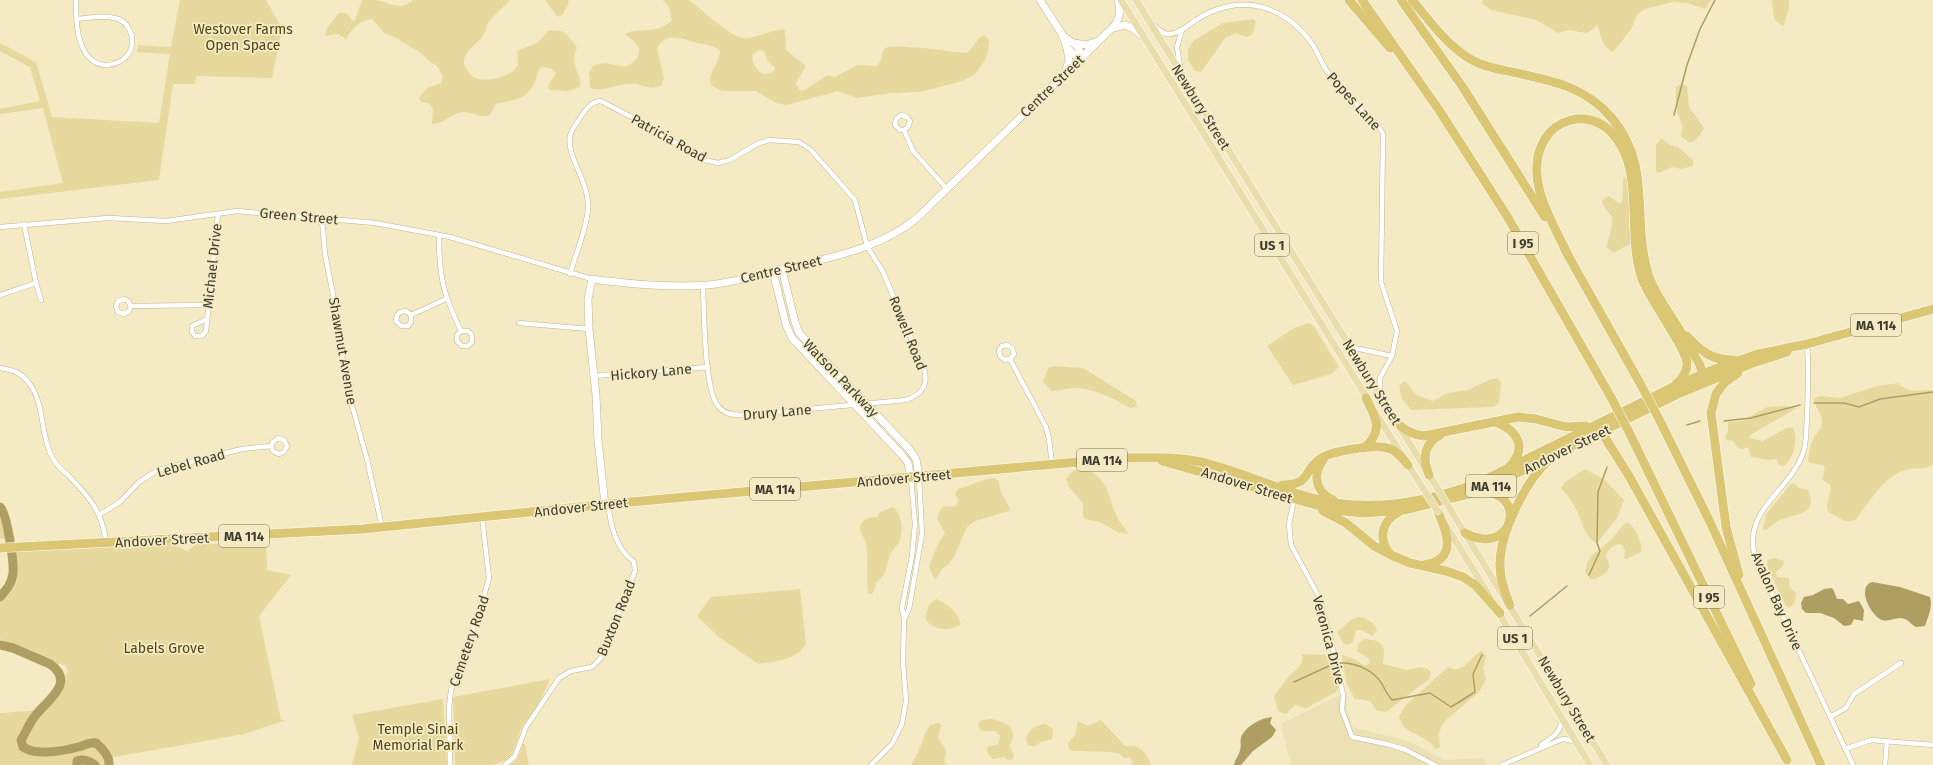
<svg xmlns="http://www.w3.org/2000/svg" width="1933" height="765" viewBox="0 0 1933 765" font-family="'Fira Sans',sans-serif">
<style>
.built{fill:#ebe1b4}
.green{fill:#e7d89e;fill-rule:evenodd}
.water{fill:#ae9e61}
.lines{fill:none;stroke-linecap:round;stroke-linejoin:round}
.stream{stroke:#ae9e61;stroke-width:1.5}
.river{stroke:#ae9e61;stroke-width:9}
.street-casing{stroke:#beb591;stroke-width:5.5}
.secondary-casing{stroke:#beb591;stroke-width:8}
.primary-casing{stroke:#fff;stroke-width:8}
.highway-casing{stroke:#fff;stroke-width:10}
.street{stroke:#fff;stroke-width:4.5}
.secondary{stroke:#fff;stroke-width:7}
.primary{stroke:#e9ddab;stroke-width:7}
.highway{stroke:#dbc673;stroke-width:9}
.primary-bridge-casing{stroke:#fff;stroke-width:8;stroke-linecap:butt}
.highway-bridge-casing{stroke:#fff;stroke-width:10;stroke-linecap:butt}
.primary-bridge{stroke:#e9ddab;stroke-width:7}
.highway-bridge{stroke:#dbc673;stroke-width:9}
.labels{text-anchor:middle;stroke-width:3.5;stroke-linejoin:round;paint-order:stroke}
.shield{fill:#f4ebc5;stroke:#75705b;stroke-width:1}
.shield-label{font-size:13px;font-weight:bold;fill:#3f3c2d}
.park-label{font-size:14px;fill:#504413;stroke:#f4ebc5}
.street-label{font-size:14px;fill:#3f3c2d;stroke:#f4ebc5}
</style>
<rect width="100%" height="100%" fill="#f4ebc5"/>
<path class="built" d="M1346,692l1,19 5,16 59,15 33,18 39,-2 4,7h-196l-10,-41z"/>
<g class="green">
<path d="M180,0h86l16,28 -10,50 -76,-2 -1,8h-22l-14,96 -159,19v-7l63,-9 -20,-75 -43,6v-5l40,-8 -10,-34 -30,-16v-8l36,19 16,55 107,6 11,-69 -33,-2 1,-7 33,2z"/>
<path d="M362,0c4,0 9,0 13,0 14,2 25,12 38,0h97c-6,7 -14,13 -20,20 -3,4 -4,11 -7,16 -6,8 -17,14 -19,24 -1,5 2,8 4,12 9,14 42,7 50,-7l-1,-14 20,-8 11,-12c19,-2 18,4 29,16 -8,20 5,25 3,40l-12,4 -19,-1 -1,-4 8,-13 -6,-5 -9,-1c-4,5 -4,11 -7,17 -8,17 -23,16 -38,20l-6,11c-9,4 -18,-4 -28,-3 -11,1 -18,12 -30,12l1,-16 -5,-5 -7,-1 -2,-5 8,-9 14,-5 2,-7 -6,-10 -8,-5 -8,-8 -25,-15 -12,-5 -12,-14c-13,1 -20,10 -26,20l-8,-5 -13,2 2,-8 12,-15h7l7,8 2,-1z"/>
<path d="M545,0h23l1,3 -6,11 -5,3z"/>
<path d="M663,0h26c12,9 41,37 55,38 11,1 34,-11 41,-8l1,20 20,16 -10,17 4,8 5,-1 22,-15 8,2 23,-12 18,1c7,-4 4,-14 10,-18 8,-5 67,4 80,5 8,-4 9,-14 18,-18l5,5 -1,12 -3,8 -10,14 -13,7 -42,11 -29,1 -34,5 -19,-7 -51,14 -11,-2 -20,-12h-34l-11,-6c-4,-13 9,-22 9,-34 -6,-6 -16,-7 -23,-8 -14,-4 -31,-12 -40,5l7,30 -3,8c-10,4 -16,0 -25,-2 -14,-3 -30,9 -46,4l-1,-16 5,-7 11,-2 20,4c8,-3 19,-13 12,-22 -3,-5 -8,-7 -12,-11 16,-8 31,2 47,-14l-3,-13zM760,50l4,1 3,9 7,7 1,3 -4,3 -8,1c-7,-5 -12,-11 -10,-20z"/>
<path d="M1483,0h228l-6,9 -18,-6 -14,-1 -28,7 -9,7 -4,12 -19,24c-13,-6 -10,-18 -17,-27l-2,4 -8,4 -17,-3 -11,3 -22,-13 -45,-10 -9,-7z"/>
<path d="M1772,0h17v7l-5,18 -2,1 -8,-7z"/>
<path d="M1254,19l2,3 -4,13 -6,2 -10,-4 -11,5 -24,34 -6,-1 -7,-11v-10l5,-9 30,-18z"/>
<path d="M1681,84l6,2 2,21 15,21 -4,7 -7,7h-4l-8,-6 2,-10c-7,-12 -8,-25 -7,-39z"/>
<path d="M1661,139h2l7,6 8,2 15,13v6l-12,3 -9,-2 -14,6 -2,-2v-26z"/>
<path d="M1626,177l3,12v36l4,17 -19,11 -7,-5c0,-9 7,-22 5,-30 -2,-7 -9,-9 -10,-17l4,-4 3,-1 9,7 4,-1c1,-3 1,-19 1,-24z"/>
<path d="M1308,323l5,2 26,42 -8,7 -38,11 -26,-39 27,-18z"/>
<path d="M1054,366l29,2 53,33 1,6 -7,1c-17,-10 -36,-20 -56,-20 -8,0 -15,3 -22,3l-9,-9 5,-14z"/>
<path d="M1497,378l4,4 -2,21 -6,4 -82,3 -9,-11 -3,-13 6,-5 11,14 17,6 15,-8 20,-3 21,-10z"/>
<path d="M1898,383c10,11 23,7 35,7v75c-9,5 -17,2 -27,5 -21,5 -37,32 -50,49l-5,2h-6l-17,-9 -1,-6 4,-20 -9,-7 3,-11 -2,-3 -13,-2 -2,-2c1,-8 2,-15 5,-22 3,-6 9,-9 9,-17 0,-10 -7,-13 -8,-24l7,-2 19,2 37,-12z"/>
<path d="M1785,406l12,2 -47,27 -1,3 14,3 23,-13 6,-1 2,2c3,13 1,27 -10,37l-5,-1 -3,-6 -8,1 -17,-3 -3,-10 -5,2 -5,-1 -5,-7 -6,-1 -2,-2 3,-8v-8l14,-1 25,-14z"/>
<path d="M1078,469c30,1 29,28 40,50 3,6 8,9 10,15 -13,-1 -15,-6 -27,-11 -5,-3 -10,-2 -16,-4l-2,-3v-13l-14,-16 -3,-8 7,-8z"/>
<path d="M1585,469l20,11 19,20 -7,18 -20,25c-12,-4 -16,-25 -21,-34 -4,-8 -9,-15 -15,-21l4,-6z"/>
<path d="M994,478l5,3c0,12 7,17 11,28l-1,2 -34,10 -8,6 -13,30 -6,8 -4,2 -9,13 -6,-13 8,-21 8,-13 -8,-14 4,-11 6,-2 7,1 3,-3 1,-5 -3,-5 3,-5c13,-3 23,-10 36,-11z"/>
<path d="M1794,483l5,5 8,1c14,27 -13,24 -29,32 -4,2 -8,6 -12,9l-3,-1 3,-15 25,-30z"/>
<path d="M893,507c9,7 11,24 6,35 -3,5 -7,8 -9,13 -4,11 -3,21 -14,27l-1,6 -3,6h-4c-2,-17 1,-33 -2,-50 -1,-6 -9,-14 -5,-20 3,-6 10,-7 16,-7l3,-5z"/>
<path d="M0,510l4,6 6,22 -10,1z"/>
<path d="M1628,522c6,4 16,23 13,30l-15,7 -2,-1 1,-8 -3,-5c-8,-2 -13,4 -16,10 0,4 2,5 3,9 2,8 -13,17 -19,15l-5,-7 3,-11 3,-5 19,-15 13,-16z"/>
<path d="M171,543l16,8 10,-7h69l1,26 24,5 -32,41 22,104h5l-42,14 -135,24v7c-4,0 -9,0 -13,0 -7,-2 -11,-7 -19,-4v4h-77v-52l40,-3 28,-38 -2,-6c-8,-5 -15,1 -24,-2 -15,-5 -29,-16 -42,-25v-47l10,-14 2,-14 -1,-15z"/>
<path d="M1775,558l9,3 -2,6 -6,5 1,5 12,1v8l7,7 -1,9 -5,6 -4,-2 -18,-37 -1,-9z"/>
<path d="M800,589l6,55c-11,17 -30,17 -48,20l-39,-27 -22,-21 14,-19z"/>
<path d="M936,599c11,4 21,13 25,25 -11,8 -29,7 -36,-6l4,-13z"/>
<path d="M1359,617c7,1 17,6 18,14l-5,5 -10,-6h-6l-3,12 -5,3 -4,-1 -7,-12 14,-12z"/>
<path d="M1365,639c21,2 20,8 18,25l24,6 13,-3 8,2 3,4 -2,6 -43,33 -9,-1 -7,-10 -15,-2 -8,-14 -5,-30 12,4 9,6h4l3,-3 -2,-4 -11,-7 2,-8z"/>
<path d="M1481,651l3,2 2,4 -3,11 3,11 -7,13 -33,28 -5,6 -2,8 1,13 -5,2c-9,-17 -32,-12 -36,-33l8,-12 41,-37c14,8 21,-8 33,-16z"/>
<path d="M1302,654l29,1c2,11 13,27 5,37l-30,16 -11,-3 -9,9 -8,-3 -4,-15 15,-20 10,-9 3,-5z"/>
<path d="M550,679l-12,27 -16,21 -10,28 -4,5 -16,5h-37l-2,-68z"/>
<path d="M443,699l4,66h-95l7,-27 -7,-23z"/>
<path d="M992,719c8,2 23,6 21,18 0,3 -3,6 -4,9l5,9 -2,5h-4l-3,-3 -12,2 -5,-5 -1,-7 11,-3 2,-8 -5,-5h-14l-3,-7 3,-4z"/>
<path d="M1101,720l23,25c4,2 6,1 10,1 8,1 15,12 17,19h-20l2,-3 -3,-5 -6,1 -4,-4 -8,-2 -38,-1 -5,-2 -1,-6 7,-8 3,-14 10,5z"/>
<path d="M940,723l1,2 -3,13 9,13 -3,9 2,5h-35c4,-7 7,-12 10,-20 5,-10 4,-22 19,-22z"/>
<path d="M1045,724l8,5 -1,10 -11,3 -6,4h-6l-3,-6c1,-10 10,-15 19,-16z"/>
<path d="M523,744h2l4,21h-19l8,-7z"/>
</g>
<g class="water">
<path d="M1872,582l28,5 30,10c3,10 -2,20 -5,29l-9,1c-6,-3 -8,-9 -16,-9 -6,0 -12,4 -18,2 -11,-4 -26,-33 -10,-38z"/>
<path d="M1831,588l2,1 4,10h6l5,5 11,-3 5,9 -1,11 -9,-2 -3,6 -7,1 -10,-8 -14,-5h-14l-4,-4 -1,-6 3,-6 9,-2 11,-6z"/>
<path d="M1272,717l-2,6 6,7 -4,7 -19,14 -12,14h-7c1,-6 5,-9 6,-15 2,-5 -1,-10 2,-15 6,-10 19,-17 30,-18z"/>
</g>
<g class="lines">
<g class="stream">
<path d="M1674,115l13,-50 13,-36 15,-29"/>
<path d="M1814,403h30l15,4 21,-8 53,-7"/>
<path d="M1724,421l27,-3 49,-13"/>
<path d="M1687,425l13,-4"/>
<path d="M1589,575l11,-24 -3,-8 1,-51 9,-25"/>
<path d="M1530,616l37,-30"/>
<path d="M1340,663c14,-1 34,7 42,21 3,6 5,10 10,16l38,-7 21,14 24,-15 -2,-18 9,-19"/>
<path d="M1294,682l37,-17"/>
</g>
<g class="river">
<path d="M0,507c7,5 14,56 13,66 -1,10 -6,16 -13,24"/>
<path d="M0,645l13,3 37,16c27,19 -4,37 -15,52 -6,7 -9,17 -14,24l2,7c13,9 40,4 55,0 7,-2 12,-5 18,-4 7,6 14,14 13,22"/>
<path d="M77,765v-4c7,-3 13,1 18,4"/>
</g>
<defs>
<g id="street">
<path d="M76,0c0,18 0,38 10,54 17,24 56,5 44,-23 -3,-7 -9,-12 -16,-13 -12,-3 -26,0 -37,1"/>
<path d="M1155,26c4,4 9,9 15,8 11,-1 18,-9 26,-14 18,-12 40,-18 61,-14 23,4 43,20 56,39 6,10 9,20 16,29 16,19 34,36 50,53l4,7 -2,148 16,49 -5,25 -12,22v15"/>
<path d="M1180,67l-3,-20 5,-17"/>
<path d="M904,130h-4l-5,-5 1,-6 5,-4 6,2 3,4 -2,6 -4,3 9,21 34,38"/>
<path d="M322,220l3,34 11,56 10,74 21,75 15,68"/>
<path d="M24,224l12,59 5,17"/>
<path d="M0,227l108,-9 58,3 71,-10 138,12 75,14 142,42"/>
<path d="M439,235c0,42 4,58 22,96l-4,4v6l5,5h6l4,-4v-7l-4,-4h-7"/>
<path d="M570,274c6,-21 16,-43 18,-65 2,-27 -22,-52 -18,-73 2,-8 8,-14 12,-21 5,-7 10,-14 19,-14l49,26 54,33 14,3 12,-3 27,-16 12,-4 30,2 12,8 44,50 12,46 16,26 41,97c5,16 -3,26 -18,31l-164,15c-9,0 -18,-1 -24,-9 -14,-16 -14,-98 -15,-121"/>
<path d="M0,295l36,-12"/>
<path d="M131,306l-2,5 -5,3 -6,-2 -2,-6 2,-5 6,-2 4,2 3,5 77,-1"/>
<path d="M411,315v7l-3,4h-7l-5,-5 1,-6 3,-3 6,-1 5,4 35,-16"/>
<path d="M207,319l-15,7v6l3,4h7l4,-5 12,-117"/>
<path d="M519,323l70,6"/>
<path d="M1807,344c2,25 1,49 0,73 -1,12 0,25 -4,36 -14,40 -63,57 -47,107l97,205"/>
<path d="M1350,347l42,9"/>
<path d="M1010,359l4,-5 -2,-6 -5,-3 -5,1 -3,4 1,6 5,4 5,-1 36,68 3,12 3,25"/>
<path d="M0,368c12,2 21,4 29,15 16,21 11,49 22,72 4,9 11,15 18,21 21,22 34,36 37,68"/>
<path d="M594,376l114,-9"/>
<path d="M1294,500l-5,24 2,21 27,50 12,41 13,59 -1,15 10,27 35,7 19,6 29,15"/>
<path d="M100,514l20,-12 19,-20 19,-12 84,-21 29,-3 2,-4 5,-4 6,2 3,6 -3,6 -5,2 -6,-3 -2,-5"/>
<path d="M904,619l5,-10 13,-75 -3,-57"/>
<path d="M1830,717l16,-9 8,-14 47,-31"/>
<path d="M1541,745c12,-8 20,-12 21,-27"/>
<path d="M1845,749l26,-9 62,5"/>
<path d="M450,765l-1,-58 2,-17 31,-87 7,-25 -7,-61"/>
<path d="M505,765l10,-9 11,-29 33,-49 12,-7 21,-4 9,-9 34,-87 -1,-9c-19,-14 -23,-36 -26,-58"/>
<path d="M871,765l21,-21 10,-20 2,-12 2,-11 -3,-39 1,-43 -2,-11 10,-52 3,-32 -4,-46"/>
<path d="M1502,765l58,-25 5,-1 11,3"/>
<path d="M1885,765l2,-24"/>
</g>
<g id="secondary">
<path d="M1040,0l22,34 5,14 8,7 7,2"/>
<path d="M1113,28l12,-3 9,4 8,7"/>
<path d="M1062,35l16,12 4,10"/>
<path d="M1074,43l12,2 12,-4"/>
<path d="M1065,73l4,-13 -2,-12"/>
<path d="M782,269l13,53 4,11 110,116 7,10 3,18"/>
<path d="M773,271l13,54 6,13 110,117 6,8 3,15"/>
<path d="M605,505l-7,-65 -2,-45 -7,-66 -1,-30 4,-20c37,5 78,9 115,6 27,-2 55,-11 81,-17 44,-11 93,-20 129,-50l194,-189c9,-9 10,-17 7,-29"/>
</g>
<g id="primary">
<path d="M1121,0l248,401"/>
<path d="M1136,0l300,486"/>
<path d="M1375,412l49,78"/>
<path d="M1450,509l157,256"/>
<path d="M1445,524l45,73"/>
<path d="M1497,610l93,155"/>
</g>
<g id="highway">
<path d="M1349,0l41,48"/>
<path d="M1362,0l77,110 68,106 105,183"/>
<path d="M1401,0l61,86 83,131"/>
<path d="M1412,0c18,21 35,46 60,60 12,7 26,9 40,12 37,8 73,14 99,45 41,47 21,99 36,153 5,19 17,35 27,51 9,14 17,29 26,44l2,7 -2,6"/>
<path d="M1565,250l76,135"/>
<path d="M1568,255c-16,-34 -46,-79 -23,-116 6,-10 15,-16 26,-19 15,-4 31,2 41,13 34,36 14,101 30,146 7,20 45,70 45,84 0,9 -5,16 -11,21"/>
<path d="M1687,336c14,15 25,25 47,24"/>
<path d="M1738,373l-13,9 -9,12 -5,19 15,114 13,48"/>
<path d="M1659,419l51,103 111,243"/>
<path d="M1395,421c9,8 17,14 29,15l94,-19 18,2 30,8 20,-1"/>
<path d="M1495,422c23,8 33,26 14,45"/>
<path d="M1604,426l-2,5 2,5 25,40 158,284"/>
<path d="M1630,434l121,250"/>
<path d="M1364,448c20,-17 12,-30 2,-50"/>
<path d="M1323,460c-11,16 -7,32 10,40"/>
<path d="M1162,461l172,49 29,3 42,-3 76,-19 199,-98 70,-29 37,-12"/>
<path d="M1429,475c-7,-18 -5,-31 12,-41"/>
<path d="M1282,485c30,0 20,-14 38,-26 11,-8 58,-16 70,-10 8,3 13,10 18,16"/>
<path d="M1323,511l23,12 28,23 17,9 19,8 36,8 17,6 12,8 25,28"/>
<path d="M1465,533c49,26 64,-43 15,-41"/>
<path d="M0,548l363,-19 245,-25 515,-46c25,0 53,-2 78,4 45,11 88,33 134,41 47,7 98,-3 143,-20l193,-95 44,-19 43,-15 49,-10 126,-35"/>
<path d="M1390,554c-12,-15 -9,-33 9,-42"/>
<path d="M1424,565c33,-5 24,-31 14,-53"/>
<path d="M1510,605c-5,-12 -10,-25 -10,-39 -1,-31 25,-84 48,-105"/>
</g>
</defs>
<use href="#street" class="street-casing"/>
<use href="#secondary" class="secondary-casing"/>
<use href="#primary" class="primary-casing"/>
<use href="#highway" class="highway-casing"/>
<use href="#street" class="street"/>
<use href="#secondary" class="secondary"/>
<use href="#primary" class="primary"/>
<use href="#highway" class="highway"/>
<defs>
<g id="primary-bridge">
<path d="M1436,486l14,23"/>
<path d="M1424,490l14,22"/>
</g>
<g id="highway-bridge">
<path d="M1641,385l18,34"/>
<path d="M1612,399l18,35"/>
</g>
</defs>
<use href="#primary-bridge" class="primary-bridge-casing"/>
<use href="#highway-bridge" class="highway-bridge-casing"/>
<use href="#primary-bridge" class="primary-bridge"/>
<use href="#highway-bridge" class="highway-bridge"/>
</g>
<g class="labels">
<g class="shield">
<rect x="1508" y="232" width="30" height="22" rx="3"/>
<rect x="1255" y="234" width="34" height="22" rx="3"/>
<rect x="1851" y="314" width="50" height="22" rx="3"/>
<rect x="1077" y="449" width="50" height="22" rx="3"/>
<rect x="1466" y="475" width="50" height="22" rx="3"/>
<rect x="750" y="478" width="50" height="22" rx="3"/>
<rect x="219" y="525" width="50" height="22" rx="3"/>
<rect x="1694" y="586" width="30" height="22" rx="3"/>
<rect x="1498" y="627" width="34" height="22" rx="3"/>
</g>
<g class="shield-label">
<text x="1523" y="248">I 95</text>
<text x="1272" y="250">US 1</text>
<text x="1876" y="330">MA 114</text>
<text x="1102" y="465">MA 114</text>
<text x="1491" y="491">MA 114</text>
<text x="775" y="494">MA 114</text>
<text x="244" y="541">MA 114</text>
<text x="1709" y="602">I 95</text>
<text x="1515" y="643">US 1</text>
</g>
<g class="park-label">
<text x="243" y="34">Westover Farms<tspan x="243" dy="16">Open Space</tspan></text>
<text x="164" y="653">Labels Grove</text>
<text x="418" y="734">Temple Sinai<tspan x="418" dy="16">Memorial Park</tspan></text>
</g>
<g class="street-label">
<text transform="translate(1052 86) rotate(-44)" y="5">Centre Street</text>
<text transform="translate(1354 101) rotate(48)" y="5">Popes Lane</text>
<text transform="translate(1201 107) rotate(58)" y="5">Newbury Street</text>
<text transform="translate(669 138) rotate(29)" y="5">Patricia Road</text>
<text transform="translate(299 216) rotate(5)" y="5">Green Street</text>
<text transform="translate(212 266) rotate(-84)" y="5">Michael Drive</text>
<text transform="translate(781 269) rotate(-13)" y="5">Centre Street</text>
<text transform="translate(908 333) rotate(68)" y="5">Rowell Road</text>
<text transform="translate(343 351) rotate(80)" y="5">Shawmut Avenue</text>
<text transform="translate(651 372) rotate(-5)" y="5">Hickory Lane</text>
<text transform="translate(841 378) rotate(46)" y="5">Watson Parkway</text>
<text transform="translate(1372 382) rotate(58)" y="5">Newbury Street</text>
<text transform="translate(777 412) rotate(-5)" y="5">Drury Lane</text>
<text transform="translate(1567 449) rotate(-26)" y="5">Andover Street</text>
<text transform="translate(191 463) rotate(-16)" y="5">Lebel Road</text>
<text transform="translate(904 478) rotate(-5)" y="5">Andover Street</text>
<text transform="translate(1247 485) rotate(17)" y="5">Andover Street</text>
<text transform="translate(581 507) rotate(-6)" y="5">Andover Street</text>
<text transform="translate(162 540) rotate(-3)" y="5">Andover Street</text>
<text transform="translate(1777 601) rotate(66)" y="5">Avalon Bay Drive</text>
<text transform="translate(616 618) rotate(-68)" y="5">Buxton Road</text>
<text transform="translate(1329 640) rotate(75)" y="5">Veronica Drive</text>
<text transform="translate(469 641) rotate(-71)" y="5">Cemetery Road</text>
<text transform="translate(1567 699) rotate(59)" y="5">Newbury Street</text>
</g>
</g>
</svg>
